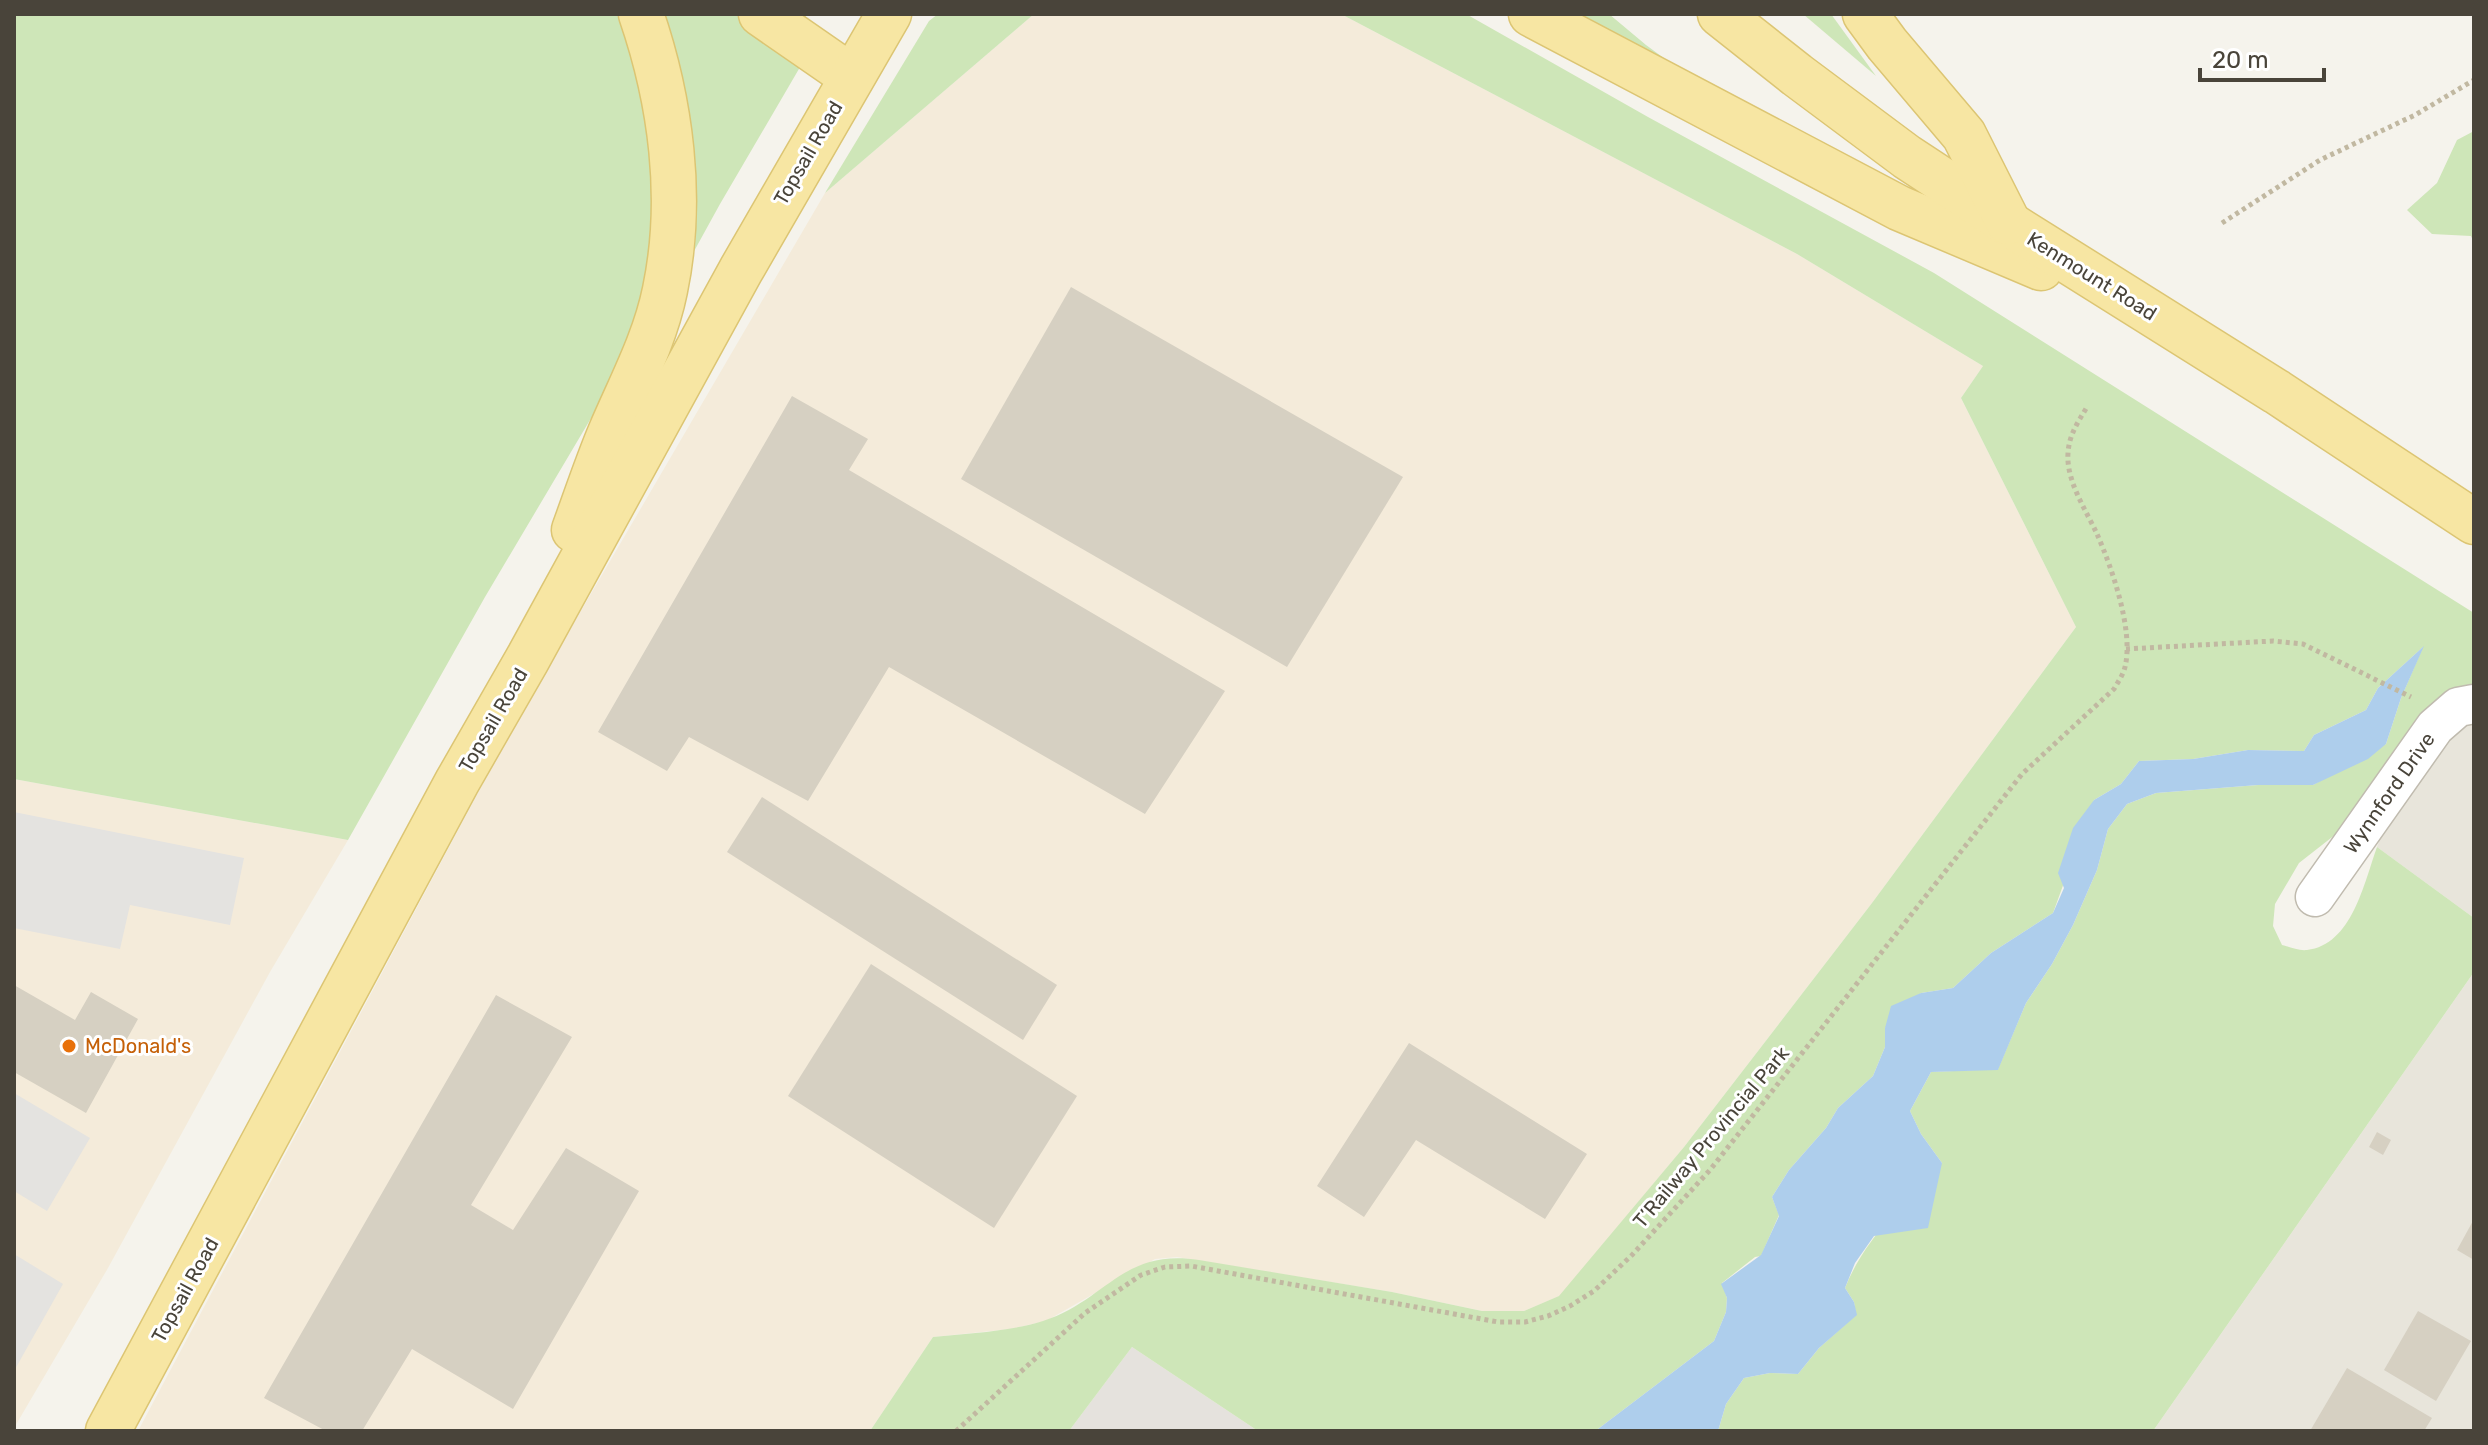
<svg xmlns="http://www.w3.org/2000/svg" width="2488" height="1445" viewBox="0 0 2488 1445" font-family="Rubik,sans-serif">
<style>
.residential{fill:#e8e5db}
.commercial{fill:#f4ebda}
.industrial{fill:#e5e2dd}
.green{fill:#cee6b8}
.parking{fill:#e4e3e0}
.water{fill:#aeceec}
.building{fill:#d6d0c2}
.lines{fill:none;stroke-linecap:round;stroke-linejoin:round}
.minor-casing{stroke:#c0bbaf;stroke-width:41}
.primary-casing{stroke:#dcc573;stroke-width:47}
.path{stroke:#c1b8a1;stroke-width:5;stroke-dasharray:4 4;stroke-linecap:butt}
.minor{stroke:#fff;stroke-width:38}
.primary{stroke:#f7e6a3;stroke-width:44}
.food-dot{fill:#e8710a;stroke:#fff;stroke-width:3}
.labels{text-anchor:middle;stroke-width:6;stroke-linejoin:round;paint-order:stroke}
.street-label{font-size:20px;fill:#49443a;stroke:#fff}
.food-label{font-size:20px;fill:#c56008;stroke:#fff;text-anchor:start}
</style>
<rect width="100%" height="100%" fill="#f5f3ec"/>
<g class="residential">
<path d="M2474,717v201l-97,-71 11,-30 50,-76z"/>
<path d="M2474,972v459h-321z"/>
</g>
<g class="commercial">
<path d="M1034,14h307l456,240 186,112 -22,32 115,229 -204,276 -188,244 -124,149 -36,15h-42l-90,-19 -215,-35 -22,2 -109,62 -35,8 -78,8 -63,94h-732l374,-702 313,-536z"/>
<path d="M14,779l334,61 -78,132 -162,296 -94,160z"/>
</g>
<path class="industrial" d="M1132,1347l126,84h-189z"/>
<g class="green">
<path d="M14,14h607l28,91 7,145 -37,121 -134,226 -137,243 -334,-61z"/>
<path d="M660,14h144l11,15 -5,21 -90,154 -33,60z"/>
<path d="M938,14h96l-209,179 104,-172z"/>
<path d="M1341,14h125l182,103 286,156 540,340v77l-129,137 -46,36 -24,41 -2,22 9,19c8,2 17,6 25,5 45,-5 57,-67 70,-103l97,71v54l-321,459h-435l8,-27 18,-26 26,-5 28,1 21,-26 37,-33 -2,-13 -9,-14c20,-50 60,-86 97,-125l-21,-29 -11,-23 21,-39 67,-3 28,-66 26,-39 21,-39 24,-55 11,-41 19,-25 29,-11 102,-8h55l73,-41 15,-46 22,-51 -45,41 -12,22 -52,25 -10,16 -56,-1 -55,9 -54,2 -18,23 -27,16 -41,113 -62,40 -38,35 -32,5 -36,35v19l-12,29 -35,32 -12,20 -37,42 -17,27 7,18 -18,41 -6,1 -33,26 5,15 -1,14 -12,29 -116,88 1,2h-341l-126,-84 -63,84h-199l63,-94c37,-4 75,-5 110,-16 63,-20 79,-73 156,-61l193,32 90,19h42l35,-15 125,-149 188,-244 204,-276 -115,-229 22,-32 -186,-112z"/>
<path d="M1550,14h59l37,31 120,88z"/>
<path d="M1803,14h28l45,62z"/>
<path d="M2474,131v112l-3,-7 -39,-2 -25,-24 30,-27 20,-43z"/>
</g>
<g class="parking">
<path d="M14,812l230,46 -14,67 -100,-20 -10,44 -106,-21z"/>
<path d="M14,1093l76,45 -43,73 -33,-20z"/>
<path d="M14,1254l49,30 -49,87z"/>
</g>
<path class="water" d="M2424,646l-23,52 -15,46 -18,15 -55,26h-55l-102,8 -29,11 -19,25 -11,41 -24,55 -21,39 -26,39 -28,67 -67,2 -21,39 11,23 21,29 -14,65 -54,8 -19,27 -10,25 9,14 3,13 -38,33 -21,26 -28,-1 -26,5 -18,26 -8,27h-119l-1,-2 116,-88 12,-29 1,-14 -6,-14 40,-29 18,-39 -7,-19 17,-27 37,-42 12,-20 35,-32 12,-29v-19l6,-22 30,-13 32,-5 38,-35 62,-40 11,-25 -6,-15 15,-45 21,-28 27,-16 18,-23 54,-2 55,-9 56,1 10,-16 52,-25 12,-22z"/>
<g class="building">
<path d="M1071,287l332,190 -116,190 -326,-188z"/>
<path d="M792,396l76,43 -19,31 376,221 -80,123 -256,-147 -81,134 -119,-64 -22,34 -69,-39z"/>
<path d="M762,797l295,188 -34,55 -296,-188z"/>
<path d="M871,964l206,132 -83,132 -206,-132z"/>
<path d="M14,985l61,35 16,-28 47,27 -52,94 -72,-41z"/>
<path d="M496,995l76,42 -101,168 42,25 53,-82 73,43 -126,218 -101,-60 -50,82h-36l-62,-33z"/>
<path d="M1409,1043l178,111 -42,65 -129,-79 -52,77 -47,-31z"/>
<path d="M2377,1132l14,8 -8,15 -14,-8z"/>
<path d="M2474,1219v41l-17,-10z"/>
<path d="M2418,1311l53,30 -35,60 -52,-31z"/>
<path d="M2347,1368l85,50 -8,13h-114z"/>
</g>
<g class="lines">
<defs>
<path id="minor" d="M2315,897l120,-170 23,-20 16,-3"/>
<g id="primary">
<path d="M761,14l91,63"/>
<path d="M1531,14l368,194 142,60"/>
<path d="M1720,14l77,61 110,82 102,67 268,168 197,130"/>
<path d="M1865,14l22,30 77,91 44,87"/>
<path d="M574,530c12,-33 23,-66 36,-97 20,-47 45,-93 55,-143 19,-91 6,-189 -24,-276"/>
<path d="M108,1431l349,-649 70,-122 214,-390 148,-256"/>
</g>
</defs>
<use href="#minor" class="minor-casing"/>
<use href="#primary" class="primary-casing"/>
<g class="path">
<path d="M2222,223l98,-63 95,-45 59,-35"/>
<path d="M2126,649l147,-8 30,3 108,53"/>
<path d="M956,1431l129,-118 56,-38 24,-8 26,-1 307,56h27l23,-6 22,-10 24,-15 38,-36 78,-85 312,-396 92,-85c4,-7 9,-14 11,-22 9,-36 -13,-99 -28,-133 -11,-24 -31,-53 -29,-81 1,-18 10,-31 19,-46"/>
</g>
<use href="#minor" class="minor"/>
<use href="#primary" class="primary"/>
</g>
<circle class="food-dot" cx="69" cy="1046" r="8"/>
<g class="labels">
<g class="street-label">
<text transform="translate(808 153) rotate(-60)" y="7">Topsail Road</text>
<text transform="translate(2092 276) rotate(32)" y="7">Kenmount Road</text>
<text transform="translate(493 720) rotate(-60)" y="7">Topsail Road</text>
<text transform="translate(2389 793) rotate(-55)" y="7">Wynnford Drive</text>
<text transform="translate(1711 1137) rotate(-50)" y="7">T’Railway Provincial Park</text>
<text transform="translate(185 1290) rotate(-61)" y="7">Topsail Road</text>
</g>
<g class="food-label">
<text x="85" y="1053">McDonald's</text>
</g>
</g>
<rect width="2488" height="1445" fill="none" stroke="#49443a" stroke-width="32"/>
<path d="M2200 68v12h124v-12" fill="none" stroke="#49443a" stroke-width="4"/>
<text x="2212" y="68" font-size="24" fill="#49443a" stroke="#ffffff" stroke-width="6" paint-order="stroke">20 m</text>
</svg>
